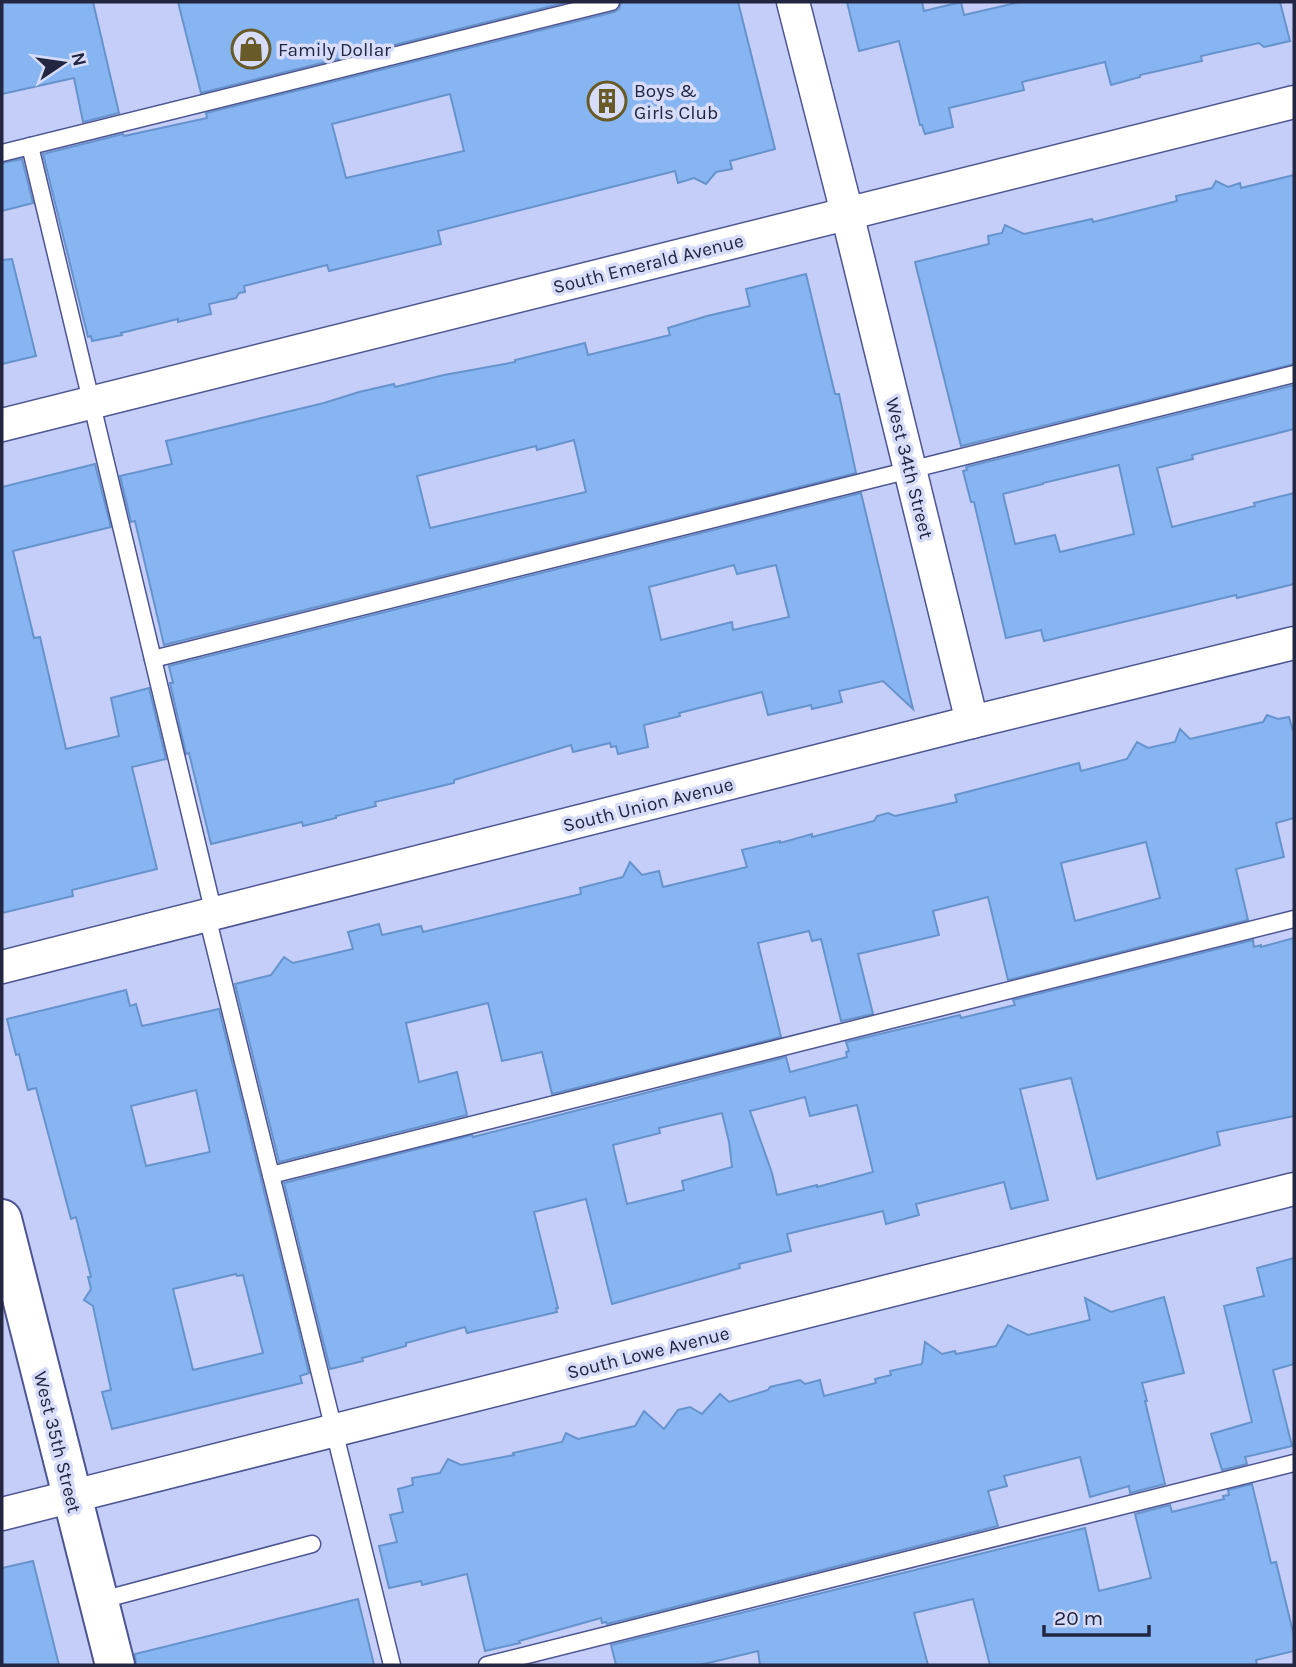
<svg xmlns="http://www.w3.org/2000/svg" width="1296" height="1667" viewBox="0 0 1296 1667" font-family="Karla,sans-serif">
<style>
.building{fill:#87b5f1;stroke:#6793cd;stroke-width:2;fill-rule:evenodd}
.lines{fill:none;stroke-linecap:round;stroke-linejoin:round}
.lane-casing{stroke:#4c5592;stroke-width:19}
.street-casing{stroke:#4c5592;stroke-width:35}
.secondary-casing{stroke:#4c5592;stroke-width:42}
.lane{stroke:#fff;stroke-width:16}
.street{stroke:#fff;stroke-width:32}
.secondary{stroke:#fff;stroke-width:38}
.labels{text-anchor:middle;stroke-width:7;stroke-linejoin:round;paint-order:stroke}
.poi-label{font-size:19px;fill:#222641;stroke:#d6dcf9;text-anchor:start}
.street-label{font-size:19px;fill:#222641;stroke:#d6dcf9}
</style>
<rect width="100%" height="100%" fill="#c5cef9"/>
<g class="building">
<path d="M2,2h91l26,111 -36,9 -9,-44 -72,16z"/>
<path d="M178,2h390l-367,91z"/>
<path d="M621,2h117l37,147 -45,12 2,8 -16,3 -10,12 -12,-6 -16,5 -3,-12 -237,60 3,13 -112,27 -2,-6 -83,21 1,6 -6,1 -3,5 -27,6 2,10 -33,8v-3l-57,14 1,2 -30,6 -1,-5 -3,1 -45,-183 80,-20 1,2 83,-18 -1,-5 408,-101 5,-3zM450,94l14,57 -118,27 -14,-54z"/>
<path d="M847,2h75l2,9 37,-9 3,13 56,-13h260l10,39 -26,6 -5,-4 -58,13 1,5 -62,14v2l-29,8 -6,-23 -83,20 2,8 -75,18 4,19 -28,7 -3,-9h-2l-21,-84 -40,10z"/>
<path d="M22,159l11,44 -31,8v-48z"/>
<path d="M1294,175v189l-333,82 -46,-184 74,-18 -1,-8 14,-3 3,-8 19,9 68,-15 1,3 84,-21 -1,-5 36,-8 4,-7 12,6 12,-4 1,5z"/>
<path d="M12,259l24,97 -34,8v-104z"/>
<path d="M806,274l29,120h4l17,79 -692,172 -29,-124 -4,1 -11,-46 52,-12 -6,-23 158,-38 35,-11 35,-8 1,3 49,-12 71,-13v-2l70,-17 3,12 82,-20 -2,-7 39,-12 43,-10 -4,-17zM574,440l12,52 -156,36 -13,-52 119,-30 1,4z"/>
<path d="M1294,385v44l-102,26 1,4 -36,9 15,59 83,-21 -1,-3 40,-10v91l-57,14 -1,-3 -192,46 -3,-11 -35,8 -32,-136h-3l-8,-31 4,-1 -1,-3zM1119,465l15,69 -74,18 -5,-17 -40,9 -12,-50 40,-10v-1z"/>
<path d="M95,464l16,63 -98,24 21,87 6,-1 26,112 53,-13 -8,-38 38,-10 17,71 -34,8 25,102 -85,21 1,6 -71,17v-426z"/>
<path d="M861,493l52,216 -30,-28 -44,10 3,11 -30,7 -1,-4 -43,10 -6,-23 -83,21 1,3 -36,9 4,22 -30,7 -2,-8 -5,1 -1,-4 -37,9 -2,-7 -117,35v3l-79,19 1,4 -40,10v2l-33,8 -1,-4 -91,22 -22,-91 -3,1 -16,-71h3l-4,-17zM734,565l3,9 39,-9 13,52 -56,13 -1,-8 -71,18 -12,-53z"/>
<path d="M1267,715l11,4 11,-2 5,17v84l-18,5 8,34 -48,12 12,51 -240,60 -20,-83 -55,14 6,24 -81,19 15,60 -32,7 -20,-82 -9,2 -3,-10 -51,12 23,94 -229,57 -10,-42 -40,9 -14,-58 -82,20 13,59 38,-10 10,43 -188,47 -44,-178 36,-9 13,-18 9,6 60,-14 -5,-17 31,-8 3,11 39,-9 2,6 158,-38 -1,-6 43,-11 7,-15 12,13 17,-4 4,16 84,-20 -5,-17 38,-9v2l32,-9v3l62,-16 3,-5 11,-3 7,3 62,-14 -2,-7 124,-32 2,8 46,-12 10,-17 11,6 27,-6 5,-13 10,10 73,-17zM1146,842l14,56 -85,23 -14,-58z"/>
<path d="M1294,938v178l-77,16 3,13 -123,34 -26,-101 -51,11 28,111 -37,9 -7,-27 -88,22 3,11 -33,9 -3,-13 -96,23 4,17 -52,13 1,4 -128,36 -26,-105 -52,13 24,96h-2l1,4 -90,21 -2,-6 -59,16v3l-44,12 1,3 -33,8 -46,-186 188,-48 1,2 313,-80 4,15 57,-15 -1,-5 3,-1 -3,-9 114,-27 1,3 54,-13 -2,-5 240,-60 1,7 7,-2v2zM805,1097l5,19 47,-11 16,67 -56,15v-2l-40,10 -5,-22 -22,-62zM722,1113l7,29 3,25 -50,14 2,9 -57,14 -14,-59 47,-12 -1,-5z"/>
<path d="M126,990l4,16 6,-2 6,22 77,-17 90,364 -9,3 2,7 -190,46 -10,-37 9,-2 -18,-84 -9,-6 7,-11 -3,-12h3l-15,-60 -5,2 -35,-131 -8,2 -9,-36 -3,1 -9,-36zM196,1090l14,62 -64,14 -15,-60zM236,1274l1,2 6,-1 20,78 -70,17 -20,-81z"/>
<path d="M1294,1258v106l-21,6 19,76 -47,11 2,7 -25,6 -11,-36 41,-12 -28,-116 40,-10 -7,-28z"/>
<path d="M1164,1297l20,76 -42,10 5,18h-2l20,83 -35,9 -1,-7 -39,11 -10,-40 -76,19 3,10 -19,5 10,35 -391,98 -1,-2 -4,1 -1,-5 -82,23 1,2 -35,8 -18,-77 -45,11 -1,-4 -32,7 -10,-42 18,-4 -7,-27 13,-3 -5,-23 15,-4 -1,-7 28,-5 8,-14 13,6 53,-10 -1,-2 49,-11 4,-9 12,6 13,-3 44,-10 9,-15 20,18 14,-19 12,-3 12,7 18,-20 9,8 39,-12 2,-3 30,-7 5,4 15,-4 4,16 52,-13 -1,-4 16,-4 -1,-4 32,-7 3,-22 17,12 13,-3 1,3 40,-8 12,-21 20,10 62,-15 -5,-22 26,14z"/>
<path d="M1252,1484l19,79 5,-1 18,74v15l-38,9 1,5h-267l-17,-66 -59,14 14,52h-168l-2,-14 -58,14h-84l-5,-20 474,-117 14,63 52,-13 -16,-64 35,-9 2,7 52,-13 -1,-3 6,-1 -1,-5z"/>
<path d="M33,1561l26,104h-57v-97z"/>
<path d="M358,1599l16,66h-238l-1,-11z"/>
</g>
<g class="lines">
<defs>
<g id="lane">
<path d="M30,146l184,768"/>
<path d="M2,153l609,-151"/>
<path d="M153,659l1141,-285"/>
<path d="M207,916l185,749"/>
<path d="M271,1175l1023,-256"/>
<path d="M98,1601l214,-57"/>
<path d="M487,1665l807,-202"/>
</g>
<g id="street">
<path d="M793,2l54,211 125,509"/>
<path d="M2,425l1292,-323"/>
<path d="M2,967l970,-245 322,-79"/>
<path d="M2,1514l1292,-325"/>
</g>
<path id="secondary" d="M2,1219l113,446"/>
</defs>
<use href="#lane" class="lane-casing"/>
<use href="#street" class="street-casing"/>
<use href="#secondary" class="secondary-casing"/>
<use href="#lane" class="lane"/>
<use href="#street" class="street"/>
<use href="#secondary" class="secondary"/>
</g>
<defs>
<symbol id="shop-ring" viewBox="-11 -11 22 22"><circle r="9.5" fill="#d6dcf9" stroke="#685b28" stroke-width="1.5"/><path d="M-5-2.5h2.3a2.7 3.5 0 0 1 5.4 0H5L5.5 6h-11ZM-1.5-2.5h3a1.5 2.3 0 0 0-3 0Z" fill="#685b28"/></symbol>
<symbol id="building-ring" viewBox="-11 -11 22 22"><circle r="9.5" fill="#d6dcf9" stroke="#685b28" stroke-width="1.5"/><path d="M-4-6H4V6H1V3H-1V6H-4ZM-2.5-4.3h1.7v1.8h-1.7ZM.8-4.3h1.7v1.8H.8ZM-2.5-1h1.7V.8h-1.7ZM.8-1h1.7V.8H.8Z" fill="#685b28"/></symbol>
</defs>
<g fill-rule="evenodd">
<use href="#shop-ring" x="229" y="27" width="44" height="44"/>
<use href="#building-ring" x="585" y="79" width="44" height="44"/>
</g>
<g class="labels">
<g class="poi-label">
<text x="278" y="56">Family Dollar</text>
<text x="634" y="97">Boys &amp;<tspan x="634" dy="22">Girls Club</tspan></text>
</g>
<g class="street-label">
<text transform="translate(648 263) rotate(-14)" y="7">South Emerald Avenue</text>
<text transform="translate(910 468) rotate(76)" y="7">West 34th Street</text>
<text transform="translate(648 804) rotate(-14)" y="7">South Union Avenue</text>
<text transform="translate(648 1352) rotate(-14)" y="7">South Lowe Avenue</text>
<text transform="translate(58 1442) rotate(76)" y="7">West 35th Street</text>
</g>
</g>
<rect width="1296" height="1667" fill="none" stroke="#222641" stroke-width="7"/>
<g transform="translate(63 63) rotate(77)" stroke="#d6dcf9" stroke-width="5" paint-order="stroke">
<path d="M0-5L12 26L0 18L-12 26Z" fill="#222641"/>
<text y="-10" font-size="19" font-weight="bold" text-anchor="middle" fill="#222641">N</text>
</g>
<path d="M1044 1625v10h105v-10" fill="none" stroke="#222641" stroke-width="3.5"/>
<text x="1054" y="1625" font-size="21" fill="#222641" stroke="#d6dcf9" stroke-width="5" paint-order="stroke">20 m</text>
</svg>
